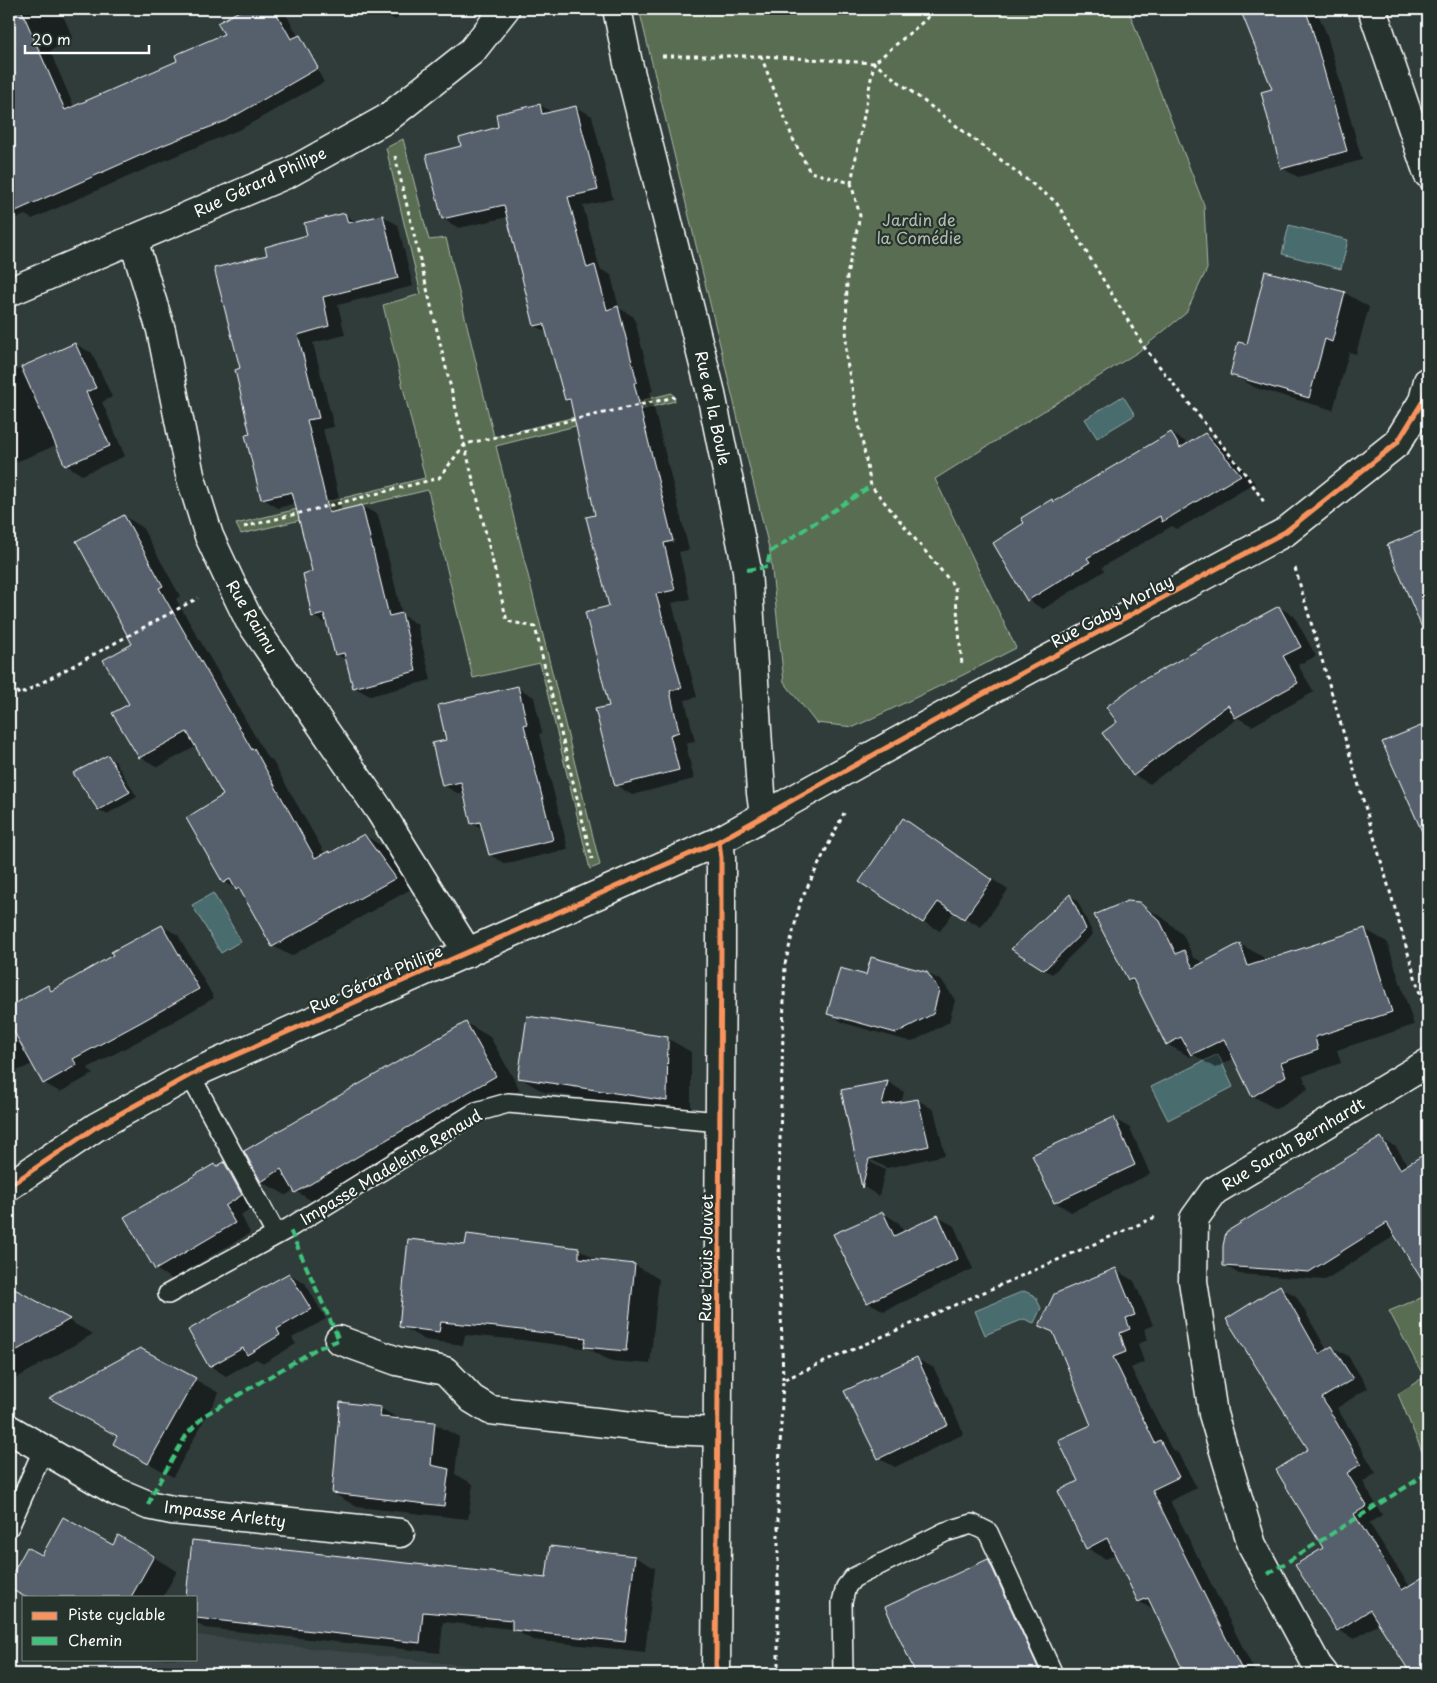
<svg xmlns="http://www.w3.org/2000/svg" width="1437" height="1683" viewBox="0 0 1437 1683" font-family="'Playpen Sans',sans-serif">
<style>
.built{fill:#3c4749}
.green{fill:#596d51;stroke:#acb6a8}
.water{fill:#486c6e;stroke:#91a7a8}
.shadow{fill:#0007}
.building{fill:#57606d;stroke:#fff}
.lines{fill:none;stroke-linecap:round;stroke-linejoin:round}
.service-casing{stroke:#fff;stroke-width:22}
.minor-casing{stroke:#fff;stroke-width:31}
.path{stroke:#fff;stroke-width:3;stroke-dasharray:4 4;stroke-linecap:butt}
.service{stroke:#26332d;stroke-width:19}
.minor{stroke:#26332d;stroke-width:28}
.quiet{stroke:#40c37c;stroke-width:4;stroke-dasharray:8 4;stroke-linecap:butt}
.cycleway-casing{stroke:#26332d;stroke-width:8}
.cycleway{stroke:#f8935d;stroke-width:5}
.labels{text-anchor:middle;stroke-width:4.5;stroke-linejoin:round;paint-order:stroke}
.street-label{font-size:16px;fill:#fff;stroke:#26332d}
.park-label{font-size:16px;fill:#b4bdb1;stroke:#26332d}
</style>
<rect width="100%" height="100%" fill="#303c3a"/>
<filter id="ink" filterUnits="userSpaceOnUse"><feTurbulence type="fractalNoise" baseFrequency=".02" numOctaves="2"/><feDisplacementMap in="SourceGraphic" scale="10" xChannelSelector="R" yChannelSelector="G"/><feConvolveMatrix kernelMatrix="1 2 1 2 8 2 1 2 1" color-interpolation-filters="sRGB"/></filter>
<g filter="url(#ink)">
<path class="built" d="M196,1635l345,39h-463l40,-15h78z"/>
<g class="green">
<path d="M639,9h489l76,196 3,64 -21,44 -48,39 -203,127 81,169 -53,27 -109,52 -38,-4 -32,-41 -14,-130z"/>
<path d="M403,139l26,101 17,-2 48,199 178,-44 3,8 -179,45 104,419 -10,4 -50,-206 -67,15 -45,-188 -187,44 -5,-10 189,-46 -42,-173 38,-11 -35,-146z"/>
<path d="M1428,1295v171l-30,-72 26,-17 -35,-66z"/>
</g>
<g class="water">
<path d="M1289,225l59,15 -7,29 -59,-15z"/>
<path d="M1123,396l12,19 -38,23 -12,-19z"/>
<path d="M213,893l28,48 -20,12 -29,-48z"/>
<path d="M1218,1054l15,33 -65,33 -17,-33z"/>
<path d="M1024,1291l11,5 6,12 -7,15 -10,-4 -39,16 -10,-24z"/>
</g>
<g class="shadow">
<path d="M9,9h51l13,29 -23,13 24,56 105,-46 46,-26 -6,-12 27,-14h37l41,73 -83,47 -59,24 -150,66 -7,-4 -16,7z"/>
<path d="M374,9h28l-6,11z"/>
<path d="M1241,9h75l11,26 35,125 -64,17 -16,-9 -8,-79z"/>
<path d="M540,105l13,8 23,-6 16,9 21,83 -30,7 17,63 11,6 8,33 15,9 19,74 -3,1 39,158 -10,2 11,47 -18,4 25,94 -12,3 10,41 -9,3 8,35 -62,16 -16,-10 -5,-78 -1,-100 -14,-91 -24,-113 -6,-3 -18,-67 -13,-7 -27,-109 -49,11 -16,-9 19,-72z"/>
<path d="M345,215l12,7 26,-6 15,9 15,61 -75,19 7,30 -32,8 21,84 -11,2 19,82 20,-5 16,9 24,100 15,9 14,56 -61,16 -16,-9 -7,-27 -11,-6 -8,-29 -15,-9 1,-44 -18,-69 -18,5 -16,-10 -20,-129 26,-113 41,-20z"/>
<path d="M1266,273l79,20 24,14 -13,47 -7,-2 -16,58 -77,-22 -24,-14 16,-28z"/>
<path d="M75,344l17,9 20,44 -10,5 23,54 -43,19 -16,-10 -9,-20 -48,20v-91z"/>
<path d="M1171,433l15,9 1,3 18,-11 15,9 35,40 -77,46 -6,-3 -70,41 2,4 -61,38 -15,-9 -33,-57 31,-19 26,-23 3,2z"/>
<path d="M124,516l18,11 38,69 -4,3 91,158 5,3 53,94 4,-2 2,2 33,-19 18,11 31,42 -122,68 -18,-10 -29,-52 -20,-12 1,-86 -28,-50 -39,21 -18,-10 -9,-53 2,-60z"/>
<path d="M1428,529v113l-39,-96z"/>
<path d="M1279,607l15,9 22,40 -18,9 16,27 -62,34 -14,-8 -88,66 -16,-9z"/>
<path d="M518,688l16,9 8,36 -3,1 29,115 -62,15 -16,-9 -7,-26 -11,-6 -7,-30 -6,1 -16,-9 4,-44z"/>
<path d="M1428,724v80l-1,1 -43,-63z"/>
<path d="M107,757l8,4 22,36 -30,17 -8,-4 -24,-37z"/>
<path d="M919,829l89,61 -27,37 -27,-16 -14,20 -16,-9z"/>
<path d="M1428,892v21l-5,-17z"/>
<path d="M1070,895l7,5 16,34 -41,40 -8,-5z"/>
<path d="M1139,904l23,13 21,18 10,22 11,6 36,-19 23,13 1,5 100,-33 23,13 27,83 -77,25 4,13 -38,13 5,13 -32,20 -23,-13 -18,-38 -20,10 -21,-13 -4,2 -23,-13 -29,-59 -9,-5z"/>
<path d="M162,926l16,9 36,63 -55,32 -71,38 5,6 -33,18 -16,-9 -11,-19 -24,10v-66l39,-21 7,4z"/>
<path d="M927,973l16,9 12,18 -6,22 -37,20 -68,-19 -16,-10 39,-37z"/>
<path d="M466,1023l24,14 30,53 -200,116 -26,-16 -8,5 -24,-13 -16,-30z"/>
<path d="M667,1038l24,14v62l-147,-22 -24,-14z"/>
<path d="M888,1082l16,10 -3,11 17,-3 16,10 11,45 -58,13 -17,-9v3l15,8 -6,26 -15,-9 -21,-96z"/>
<path d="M1114,1119l16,9 20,46 -79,38 -16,-10z"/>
<path d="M1381,1139l15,8 12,19 20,-12v134l-32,-53 -71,45 -86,-6 -15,-9z"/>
<path d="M224,1164l17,9 16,31 -16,11 9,18 -78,46 -17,-10 59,-104 4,2z"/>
<path d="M883,1213l16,10 5,10 34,-16 16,9 19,43 -89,42 -16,-9z"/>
<path d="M467,1246l112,3 20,12 36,4 24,14 -9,85 -40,-3 -21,-12 -67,-9 -57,-5 -2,10 -38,-5 -24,-14z"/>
<path d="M1115,1270l19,11 19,44 -9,4 4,11 -10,4 6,18 -13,6 40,80 7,5 19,35 -27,13 86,173h-69l-32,-63 -17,-10 -22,-47 -10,5 -19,-11 -8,-66 13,-57 -37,-91 -14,-8z"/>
<path d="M289,1274l16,9 21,36 -34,19 4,6 -32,19 -8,-4 -30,17 -16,-10z"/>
<path d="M1280,1287l16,9 31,54 5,-3 16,9 20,32 -31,20 39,65 -13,9 19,33 -13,8 41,64 18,-12v99h-16l-32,-51 -26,16 -16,-9 -28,-180z"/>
<path d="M9,1288l84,46 -78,45 -2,-1 -4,7z"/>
<path d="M140,1349l79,44 -46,84 -35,-20 -20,-22z"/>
<path d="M917,1359l17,9 30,66 -69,33 -17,-9z"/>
<path d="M380,1408l21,12 34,4 24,13 -4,37 18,10 -5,35 -111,-12 -24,-14z"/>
<path d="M119,1537l58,34 -14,26h-136l-18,-11v-4l19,-33 14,8 71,-10z"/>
<path d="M551,1547l84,10 20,11 -10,84 -112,-12 -20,-11 -70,-7 -3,31 -235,-25 -9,-5v-26l351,-18z"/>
<path d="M988,1561l31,18 44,95h-146l-30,-66z"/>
</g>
<g class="building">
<path d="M9,9h12l44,101 112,-49 -2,-6 49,-21 -7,-11 26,-14h31l17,30 9,-4 18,33 -92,53 -60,23 -157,70z"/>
<path d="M1240,9h65l6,16 36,126 -66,18 -20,-77 11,-3z"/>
<path d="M540,104l2,10 34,-8 22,84 -30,7 19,71 8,-3 12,45 11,-4 19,76 -3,1 39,158 -9,2 11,47 -19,4 26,94 -12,3 9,41 -9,3 9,35 -64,16 -20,-77 14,-3 -24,-94 24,-6 -23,-89 9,-2 -25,-116 -5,1 -21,-76 -10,2 -30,-121 -62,14 -16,-64 35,-9 -2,-8 39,-11 -2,-13z"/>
<path d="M345,213l3,10 35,-8 15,63 -75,19 6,29 -31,9 21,83 -12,2 22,93 33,-8 27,111 13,-3 14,58 -63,17 -9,-35 -9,2 -11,-41 -12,3 -9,-43 9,-3 -20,-79 -31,7 -16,-64 5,-1 -15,-64 5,-2 -26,-100 53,-13 -2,-8 42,-12 -3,-12z"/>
<path d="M1265,271l80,21 -13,50 -7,-3 -16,59 -79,-23 8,-33 9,2z"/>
<path d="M75,343l21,45 -10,4 24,54 -45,20 -44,-99z"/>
<path d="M1171,432l9,16 25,-15 36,42 -79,47 -2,-6 -73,42 3,4 -63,39 -34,-58 31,-20 -3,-5 31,-19 1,3z"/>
<path d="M124,515l39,71 -4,2 93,162 2,-2 61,110 14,-7 1,2 34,-19 32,44 -124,69 -33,-59 -3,2 -6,-11 -7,4 -37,-65 37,-23 -36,-63 -48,26 -27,-45 17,-9 -26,-44 29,-16 -56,-103z"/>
<path d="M1428,528v114l-41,-97z"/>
<path d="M1279,606l22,41 -18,9 15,27 -63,35 -7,-13 -95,71 -31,-43 15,-11 -11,-15 33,-25z"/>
<path d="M518,686l9,38 -3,1 29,115 -64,15 -9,-33 -9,2 -10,-42 -19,4 -10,-43 14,-3 -8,-35z"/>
<path d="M1428,723v122l-46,-103z"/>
<path d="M108,755l22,37 -32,18 -25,-37z"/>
<path d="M903,818l89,62 -28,39 -26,-17 -15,21 -64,-41z"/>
<path d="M1070,894l16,35 -42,41 -33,-21z"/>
<path d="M1127,901l12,1 21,19 16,33 8,-4 9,18 47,-25 8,23 117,-38 27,84 -77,25 3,13 -37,13 5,13 -34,21 -28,-58 -33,16 -10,-18 -15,8 -33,-66 -5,1 -34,-65z"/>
<path d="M162,925l37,64 -56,32 -70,38 4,6 -34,19 -34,-61v-16l39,-22 3,6 62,-36 -2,-3z"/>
<path d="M871,957l56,15 12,18 -6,24 -37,19 -69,-19 13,-46 26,7z"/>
<path d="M527,1016l141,21 -1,64 -149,-23z"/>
<path d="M466,1022l30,54 -201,117 -14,-24 -20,13 -17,-31z"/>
<path d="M888,1081l-6,24 36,-6 11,47 -60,13 -7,29 -21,-98z"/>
<path d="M1114,1117l21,48 -81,38 -22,-48z"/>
<path d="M1381,1137l19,32 28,-17v138l-41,-67 -78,49 -86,-6v-20l3,-14z"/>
<path d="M224,1162l18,33 -17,11 10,17 -80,47 -31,-53 90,-53 2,3z"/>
<path d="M883,1212l11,24 44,-21 20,44 -91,44 -34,-69z"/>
<path d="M467,1234l112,14v10l56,6 -9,87 -42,-4 2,-9 -89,-11 -56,-5 -2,10 -40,-5 9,-88 57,6z"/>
<path d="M1116,1268l19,47 -9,3 4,11 -10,4 6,19 -13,5 42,86 5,-3 19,37 -27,13 92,184h-59l-37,-76 -10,4 -31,-64 -21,11 -28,-58 20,-10 -20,-41 33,-15 -38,-93 -14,-6 15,-32z"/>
<path d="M289,1273l22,36 -34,20 3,6 -33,20 -4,-7 -34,19 -21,-37z"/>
<path d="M1280,1285l39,69 13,-8 21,33 -31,19 39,66 -14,9 20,33 -13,8 48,76 26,-16v100h-17l-41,-64 -33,21 -42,-66 28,-17 -47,-78 32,-21 -82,-130z"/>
<path d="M9,1286l61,33 -61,36z"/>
<path d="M140,1348l56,30 -48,86 -35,-20 4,-8 -68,-38z"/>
<path d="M917,1357l31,68 -70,34 -34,-68z"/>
<path d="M340,1402l41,5 -1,10 55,5 -4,43 18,4 -5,37 -112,-13z"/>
<path d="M63,1517l50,28 5,-10 36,21 -23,41h-106l-16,-9v-8l18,-33 15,8z"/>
<path d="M192,1540l354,38 4,-32 85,10 -10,86 -113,-12v-10l-89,-8 -3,31 -224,-25v-21h-10z"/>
<path d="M988,1559l53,115h-125l-31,-67z"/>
</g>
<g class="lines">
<defs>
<g id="service">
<path d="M190,1075l86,159"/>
<path d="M168,1294l121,-66 187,-116 32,-9 212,19"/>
<path d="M9,1527l35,-79"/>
<path d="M843,1674l-1,-72 4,-15 7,-9 92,-46 27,-8 16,8 65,142"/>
</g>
<g id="minor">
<path d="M617,9l11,54 82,326 37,181 14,223 3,22"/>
<path d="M1372,9l56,165"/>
<path d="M133,239l28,91 29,145 19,61 21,45 19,39 131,191 88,142"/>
<path d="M9,292l280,-119 97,-54 86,-68 33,-42"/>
<path d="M9,1186l87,-59 94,-52 529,-234 253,-141 313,-168 112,-89 26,-42 5,-20"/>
<path d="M339,1340l58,21 48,10 27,28 18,11 178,20 49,2"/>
<path d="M9,1429l108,63 31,13 24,5 228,23"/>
<path d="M716,1674l5,-726v-90l-2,-17"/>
<path d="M1324,1674l-7,-9 -65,-120 -39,-131 -20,-133 1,-62 20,-28 214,-128"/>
</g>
</defs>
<use href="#service" class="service-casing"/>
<use href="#minor" class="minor-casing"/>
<g class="path">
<path d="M662,56h99l113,7 50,-42 11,-12"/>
<path d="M761,56l32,83 17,33 41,11 9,33 -13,59 -1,82 25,129 84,101 7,78"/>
<path d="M395,156l112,465 28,6 57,232"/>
<path d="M851,183l23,-120 182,139 88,145 102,128 18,27"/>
<path d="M244,527l195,-49 26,-34 210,-47"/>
<path d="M1295,568l133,453"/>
<path d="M9,677l10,18 179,-97"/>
<path d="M783,1380l-5,-171 7,-245 16,-64 43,-87"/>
<path d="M778,1674v-183l5,-111 375,-164"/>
</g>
<use href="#service" class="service"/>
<use href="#minor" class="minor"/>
<g class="quiet">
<path d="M747,570l20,-3 3,-15 101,-66"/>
<path d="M148,1505l6,-14 33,-57 18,-19 111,-66 23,-9 -50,-112"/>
<path d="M1268,1574l160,-101"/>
</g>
<defs>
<g id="cycleway">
<path d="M9,1186l87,-59 94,-52 529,-234 253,-141 313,-168 112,-89 26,-42 5,-20"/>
<path d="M716,1674l5,-726v-90l-2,-17"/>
</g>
</defs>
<use href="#cycleway" class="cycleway-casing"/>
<use href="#cycleway" class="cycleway"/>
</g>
</g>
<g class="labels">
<g class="street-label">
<text transform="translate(260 182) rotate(-25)" y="6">Rue Gérard Philipe</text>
<text transform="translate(713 408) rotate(78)" y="6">Rue de la Boule</text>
<text transform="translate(1112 611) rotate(-28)" y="6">Rue Gaby Morlay</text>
<text transform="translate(252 617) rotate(59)" y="6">Rue Raimu</text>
<text transform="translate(376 979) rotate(-24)" y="6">Rue Gérard Philipe</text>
<text transform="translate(1293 1144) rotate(-31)" y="6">Rue Sarah Bernhardt</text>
<text transform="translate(391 1167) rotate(-31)" y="6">Impasse Madeleine Renaud</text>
<text transform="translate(706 1258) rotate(-89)" y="6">Rue Louis Jouvet</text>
<text transform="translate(225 1514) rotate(7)" y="6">Impasse Arletty</text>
</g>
<g class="park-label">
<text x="919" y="226">Jardin de<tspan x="919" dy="18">la Comédie</tspan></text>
</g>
</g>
<rect width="1437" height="1683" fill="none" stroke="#26332d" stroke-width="30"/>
<rect x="15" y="15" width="1407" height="1653" fill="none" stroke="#fff" stroke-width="2" filter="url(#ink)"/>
<rect x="22" y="1596" width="175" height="65" fill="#26332d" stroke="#7d8581"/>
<rect x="32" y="1612" width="25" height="8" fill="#f8935d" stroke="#7d8581"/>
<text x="68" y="1620" font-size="15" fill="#ffffff">Piste cyclable</text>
<rect x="32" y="1637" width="25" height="8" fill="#40c37c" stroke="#7d8581"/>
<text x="68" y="1646" font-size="15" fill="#ffffff">Chemin</text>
<path d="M25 45v8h124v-8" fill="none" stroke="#ffffff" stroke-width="2.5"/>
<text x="32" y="45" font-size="15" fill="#ffffff" stroke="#26332d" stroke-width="4" paint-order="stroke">20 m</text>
</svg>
